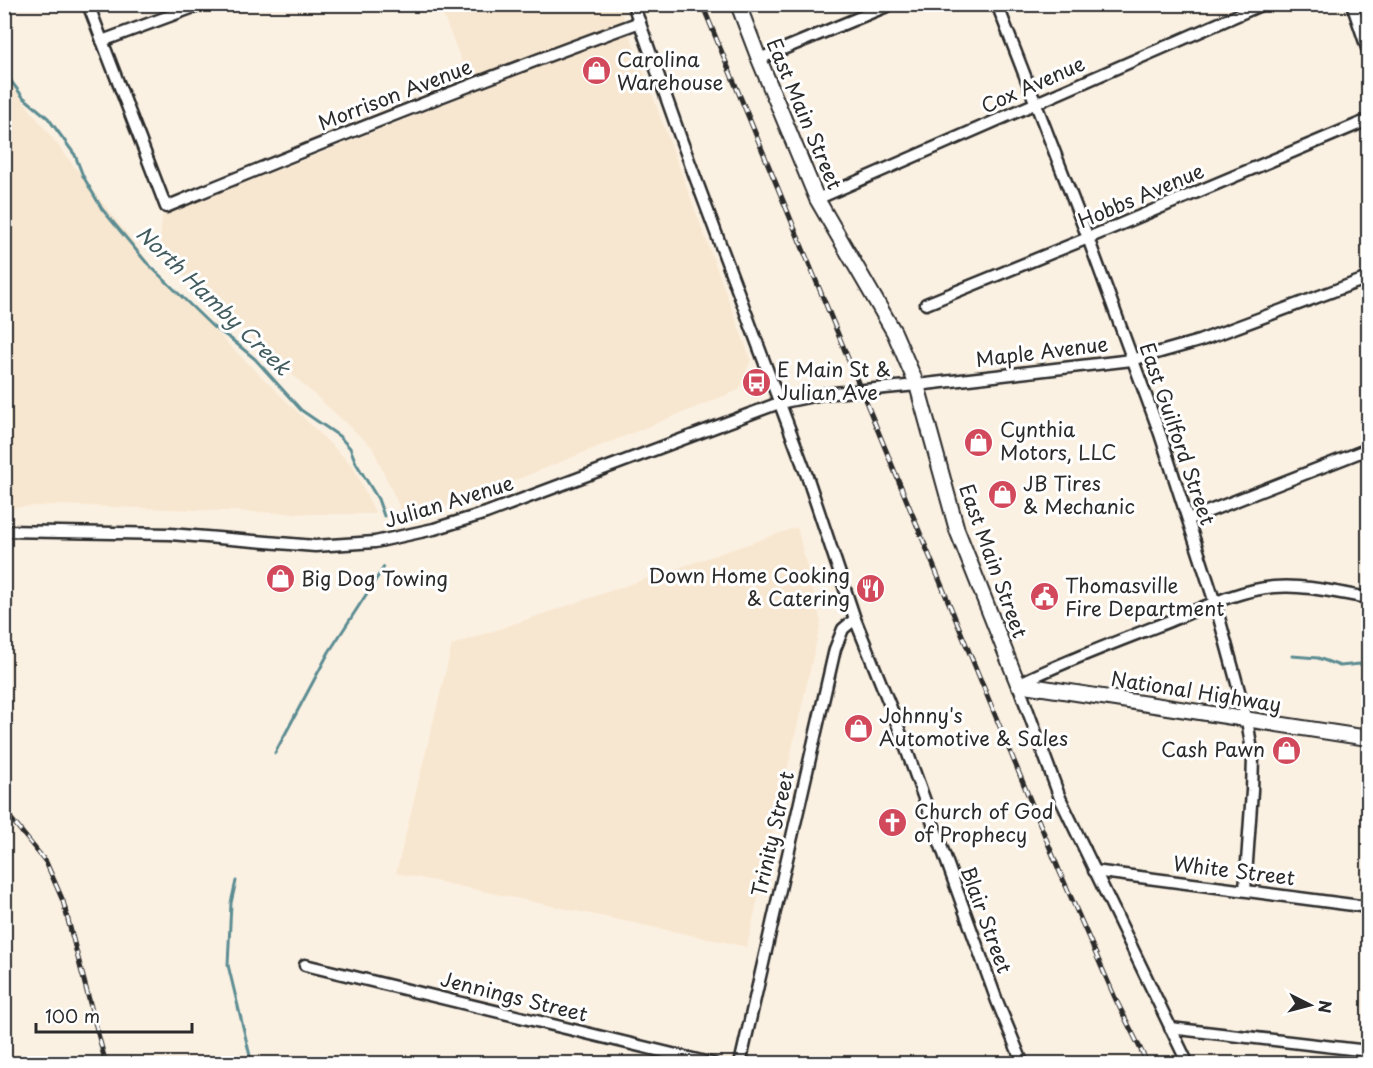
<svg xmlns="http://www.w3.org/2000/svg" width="1373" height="1068" viewBox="0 0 1373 1068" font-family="'Playpen Sans',sans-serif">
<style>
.built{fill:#f8e7d0}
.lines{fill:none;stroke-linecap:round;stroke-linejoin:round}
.stream{stroke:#5c8c92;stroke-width:3}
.minor-casing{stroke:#2b2b2b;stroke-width:15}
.major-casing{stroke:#2b2b2b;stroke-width:18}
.minor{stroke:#fff;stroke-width:10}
.major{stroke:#fff;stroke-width:14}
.rail-casing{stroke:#2b2b2b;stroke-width:5}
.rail{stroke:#fff;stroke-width:3;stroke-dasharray:9;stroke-linecap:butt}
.labels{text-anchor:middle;stroke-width:6;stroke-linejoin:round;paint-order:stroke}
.poi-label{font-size:20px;fill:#2b2b2b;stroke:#fff;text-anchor:start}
.street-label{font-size:20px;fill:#2b2b2b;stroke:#fff}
.water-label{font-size:21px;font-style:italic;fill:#435c5f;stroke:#fff}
</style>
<rect width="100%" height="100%" fill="#fbf1e3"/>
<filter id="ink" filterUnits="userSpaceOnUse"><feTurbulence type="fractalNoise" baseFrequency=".0167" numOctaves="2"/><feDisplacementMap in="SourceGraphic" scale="12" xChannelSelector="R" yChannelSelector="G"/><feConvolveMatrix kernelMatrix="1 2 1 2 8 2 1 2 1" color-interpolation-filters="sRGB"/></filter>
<g filter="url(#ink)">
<g class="built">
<path d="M439,5h180l132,355 -12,30 -248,100 -71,26 -17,-1 -31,-68 -213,-193 3,-38 312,-124z"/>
<path d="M5,77l157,202 191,187 23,48h-69l-252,-9 -50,3z"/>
<path d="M797,527l24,95 -74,325 -351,-74 56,-228z"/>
</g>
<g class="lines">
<g class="stream">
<path d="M4,72l19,25 25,21 27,37 8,21 19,33 44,53 67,65 18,12 24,20 46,51 38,26 11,12 6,15 22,36 6,17"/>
<path d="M1292,656l26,2 22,8 20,-2 8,3"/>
<path d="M275,753l54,-101 55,-85"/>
<path d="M236,881l-5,22 -3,62 24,99"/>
</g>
<defs>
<g id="minor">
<path d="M88,4l78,203c157,-65 314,-127 474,-185"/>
<path d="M633,4l49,138 125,334 48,143 40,99 102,283 26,63"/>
<path d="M997,4l91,234 72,196 55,169 32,117 6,37 -1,34 -7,99"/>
<path d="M1352,4l16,47"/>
<path d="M102,41l100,-37"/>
<path d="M759,59l133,-55"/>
<path d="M817,199l446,-195"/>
<path d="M926,304l162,-66 280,-118"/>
<path d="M1189,519l179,-70"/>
<path d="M4,531l166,3 145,12 60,-4 59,-13 52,-16 293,-110 44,-9 94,-9 215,-25 67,-19 169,-63"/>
<path d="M1094,871l274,36"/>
<path d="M305,965l409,99"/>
<path d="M1170,1028l198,23"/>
<path d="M740,1064l95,-415 8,-20 12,-10"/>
<path d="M1188,1064l-128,-266 -42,-114c49,-24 101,-43 152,-63 32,-13 68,-31 104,-34 31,-3 64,6 94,11"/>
</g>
<path id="major" d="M738,4l21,55 58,140 77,133 23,53 40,145 61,154 350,54"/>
</defs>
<use href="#minor" class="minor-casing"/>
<use href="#major" class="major-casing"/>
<use href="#minor" class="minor"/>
<use href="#major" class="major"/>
<defs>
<g id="rail">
<path d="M702,4l357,866 57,130 32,64"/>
<path d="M4,810l42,52 17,39 43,163"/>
</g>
</defs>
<use href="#rail" class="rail-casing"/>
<use href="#rail" class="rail"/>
</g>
</g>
<defs>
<symbol id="shop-disc" viewBox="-11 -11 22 22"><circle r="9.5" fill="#d1495b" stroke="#fff"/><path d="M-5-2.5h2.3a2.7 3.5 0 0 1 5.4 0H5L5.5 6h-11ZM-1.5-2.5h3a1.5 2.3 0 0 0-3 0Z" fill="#fff"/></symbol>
<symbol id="bus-disc" viewBox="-11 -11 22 22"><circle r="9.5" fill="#d1495b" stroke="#fff"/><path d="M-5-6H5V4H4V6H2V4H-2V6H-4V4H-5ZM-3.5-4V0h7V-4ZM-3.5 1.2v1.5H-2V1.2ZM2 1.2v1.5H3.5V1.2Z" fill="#fff"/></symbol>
<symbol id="restaurant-disc" viewBox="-11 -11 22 22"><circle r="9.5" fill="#d1495b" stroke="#fff"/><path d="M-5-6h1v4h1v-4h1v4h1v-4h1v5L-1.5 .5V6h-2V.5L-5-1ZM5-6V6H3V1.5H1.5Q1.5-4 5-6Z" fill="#fff"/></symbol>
<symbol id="civic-disc" viewBox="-11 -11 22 22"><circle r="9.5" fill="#d1495b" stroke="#fff"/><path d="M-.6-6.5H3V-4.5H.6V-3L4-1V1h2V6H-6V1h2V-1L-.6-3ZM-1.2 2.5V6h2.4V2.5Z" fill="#fff"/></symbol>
<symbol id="church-disc" viewBox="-11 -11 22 22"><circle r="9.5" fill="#d1495b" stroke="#fff"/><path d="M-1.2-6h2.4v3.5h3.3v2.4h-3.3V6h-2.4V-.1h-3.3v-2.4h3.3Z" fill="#fff"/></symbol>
</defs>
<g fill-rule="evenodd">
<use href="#shop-disc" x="580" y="54" width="33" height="33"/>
<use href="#bus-disc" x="740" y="366" width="33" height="33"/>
<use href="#shop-disc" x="962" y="426" width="33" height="33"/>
<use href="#shop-disc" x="986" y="478" width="33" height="33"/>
<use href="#shop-disc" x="264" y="562" width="33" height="33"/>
<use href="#restaurant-disc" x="854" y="572" width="33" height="33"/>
<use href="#civic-disc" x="1028" y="580" width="33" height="33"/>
<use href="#shop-disc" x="842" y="712" width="33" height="33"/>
<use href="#shop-disc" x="1270" y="734" width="33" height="33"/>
<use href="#church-disc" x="876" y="806" width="33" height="33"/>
</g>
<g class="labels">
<g class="poi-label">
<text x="617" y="67">Carolina<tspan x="617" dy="23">Warehouse</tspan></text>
<text x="777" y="377">E Main St &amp;<tspan x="777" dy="23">Julian Ave</tspan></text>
<text x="1000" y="437">Cynthia<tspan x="1000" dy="23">Motors, LLC</tspan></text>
<text x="1023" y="491">JB Tires<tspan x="1023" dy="23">&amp; Mechanic</tspan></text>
<text x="850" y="583" text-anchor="end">Down Home Cooking<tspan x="850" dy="23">&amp; Catering</tspan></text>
<text x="301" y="586">Big Dog Towing</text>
<text x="1065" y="593">Thomasville<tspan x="1065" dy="23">Fire Department</tspan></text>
<text x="879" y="723">Johnny's<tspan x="879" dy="23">Automotive &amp; Sales</tspan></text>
<text x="1265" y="757" text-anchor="end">Cash Pawn</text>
<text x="914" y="819">Church of God<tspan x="914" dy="23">of Prophecy</tspan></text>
</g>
<g class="street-label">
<text transform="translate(1033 85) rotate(-24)" y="7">Cox Avenue</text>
<text transform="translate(395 95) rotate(-21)" y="7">Morrison Avenue</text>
<text transform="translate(804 114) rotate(67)" y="7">East Main Street</text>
<text transform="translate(1141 196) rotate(-23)" y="7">Hobbs Avenue</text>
<text transform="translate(1042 352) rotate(-7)" y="7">Maple Avenue</text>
<text transform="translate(1177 434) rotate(71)" y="7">East Guilford Street</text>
<text transform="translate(449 502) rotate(-17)" y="7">Julian Avenue</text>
<text transform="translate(993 561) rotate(70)" y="7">East Main Street</text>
<text transform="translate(1196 692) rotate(9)" y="7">National Highway</text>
<text transform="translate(773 834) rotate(-77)" y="7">Trinity Street</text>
<text transform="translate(1234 871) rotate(7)" y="7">White Street</text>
<text transform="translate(986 920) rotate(70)" y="7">Blair Street</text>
<text transform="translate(514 997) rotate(14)" y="7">Jennings Street</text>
</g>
<g class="water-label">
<text transform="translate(213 301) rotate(44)" y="7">North Hamby Creek</text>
</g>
</g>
<rect width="1373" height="1068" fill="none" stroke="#fff" stroke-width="24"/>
<rect x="12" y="12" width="1349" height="1044" fill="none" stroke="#2b2b2b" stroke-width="2" filter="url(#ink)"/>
<g transform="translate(1310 1005) rotate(96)" stroke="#ffffff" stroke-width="4.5" paint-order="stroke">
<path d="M0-4.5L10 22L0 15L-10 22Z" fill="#2b2b2b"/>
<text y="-9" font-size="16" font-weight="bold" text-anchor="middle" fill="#2b2b2b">N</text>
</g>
<path d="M36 1023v9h156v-9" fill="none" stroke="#2b2b2b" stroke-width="3"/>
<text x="45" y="1023" font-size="18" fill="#2b2b2b" stroke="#ffffff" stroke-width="4.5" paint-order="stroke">100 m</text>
</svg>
